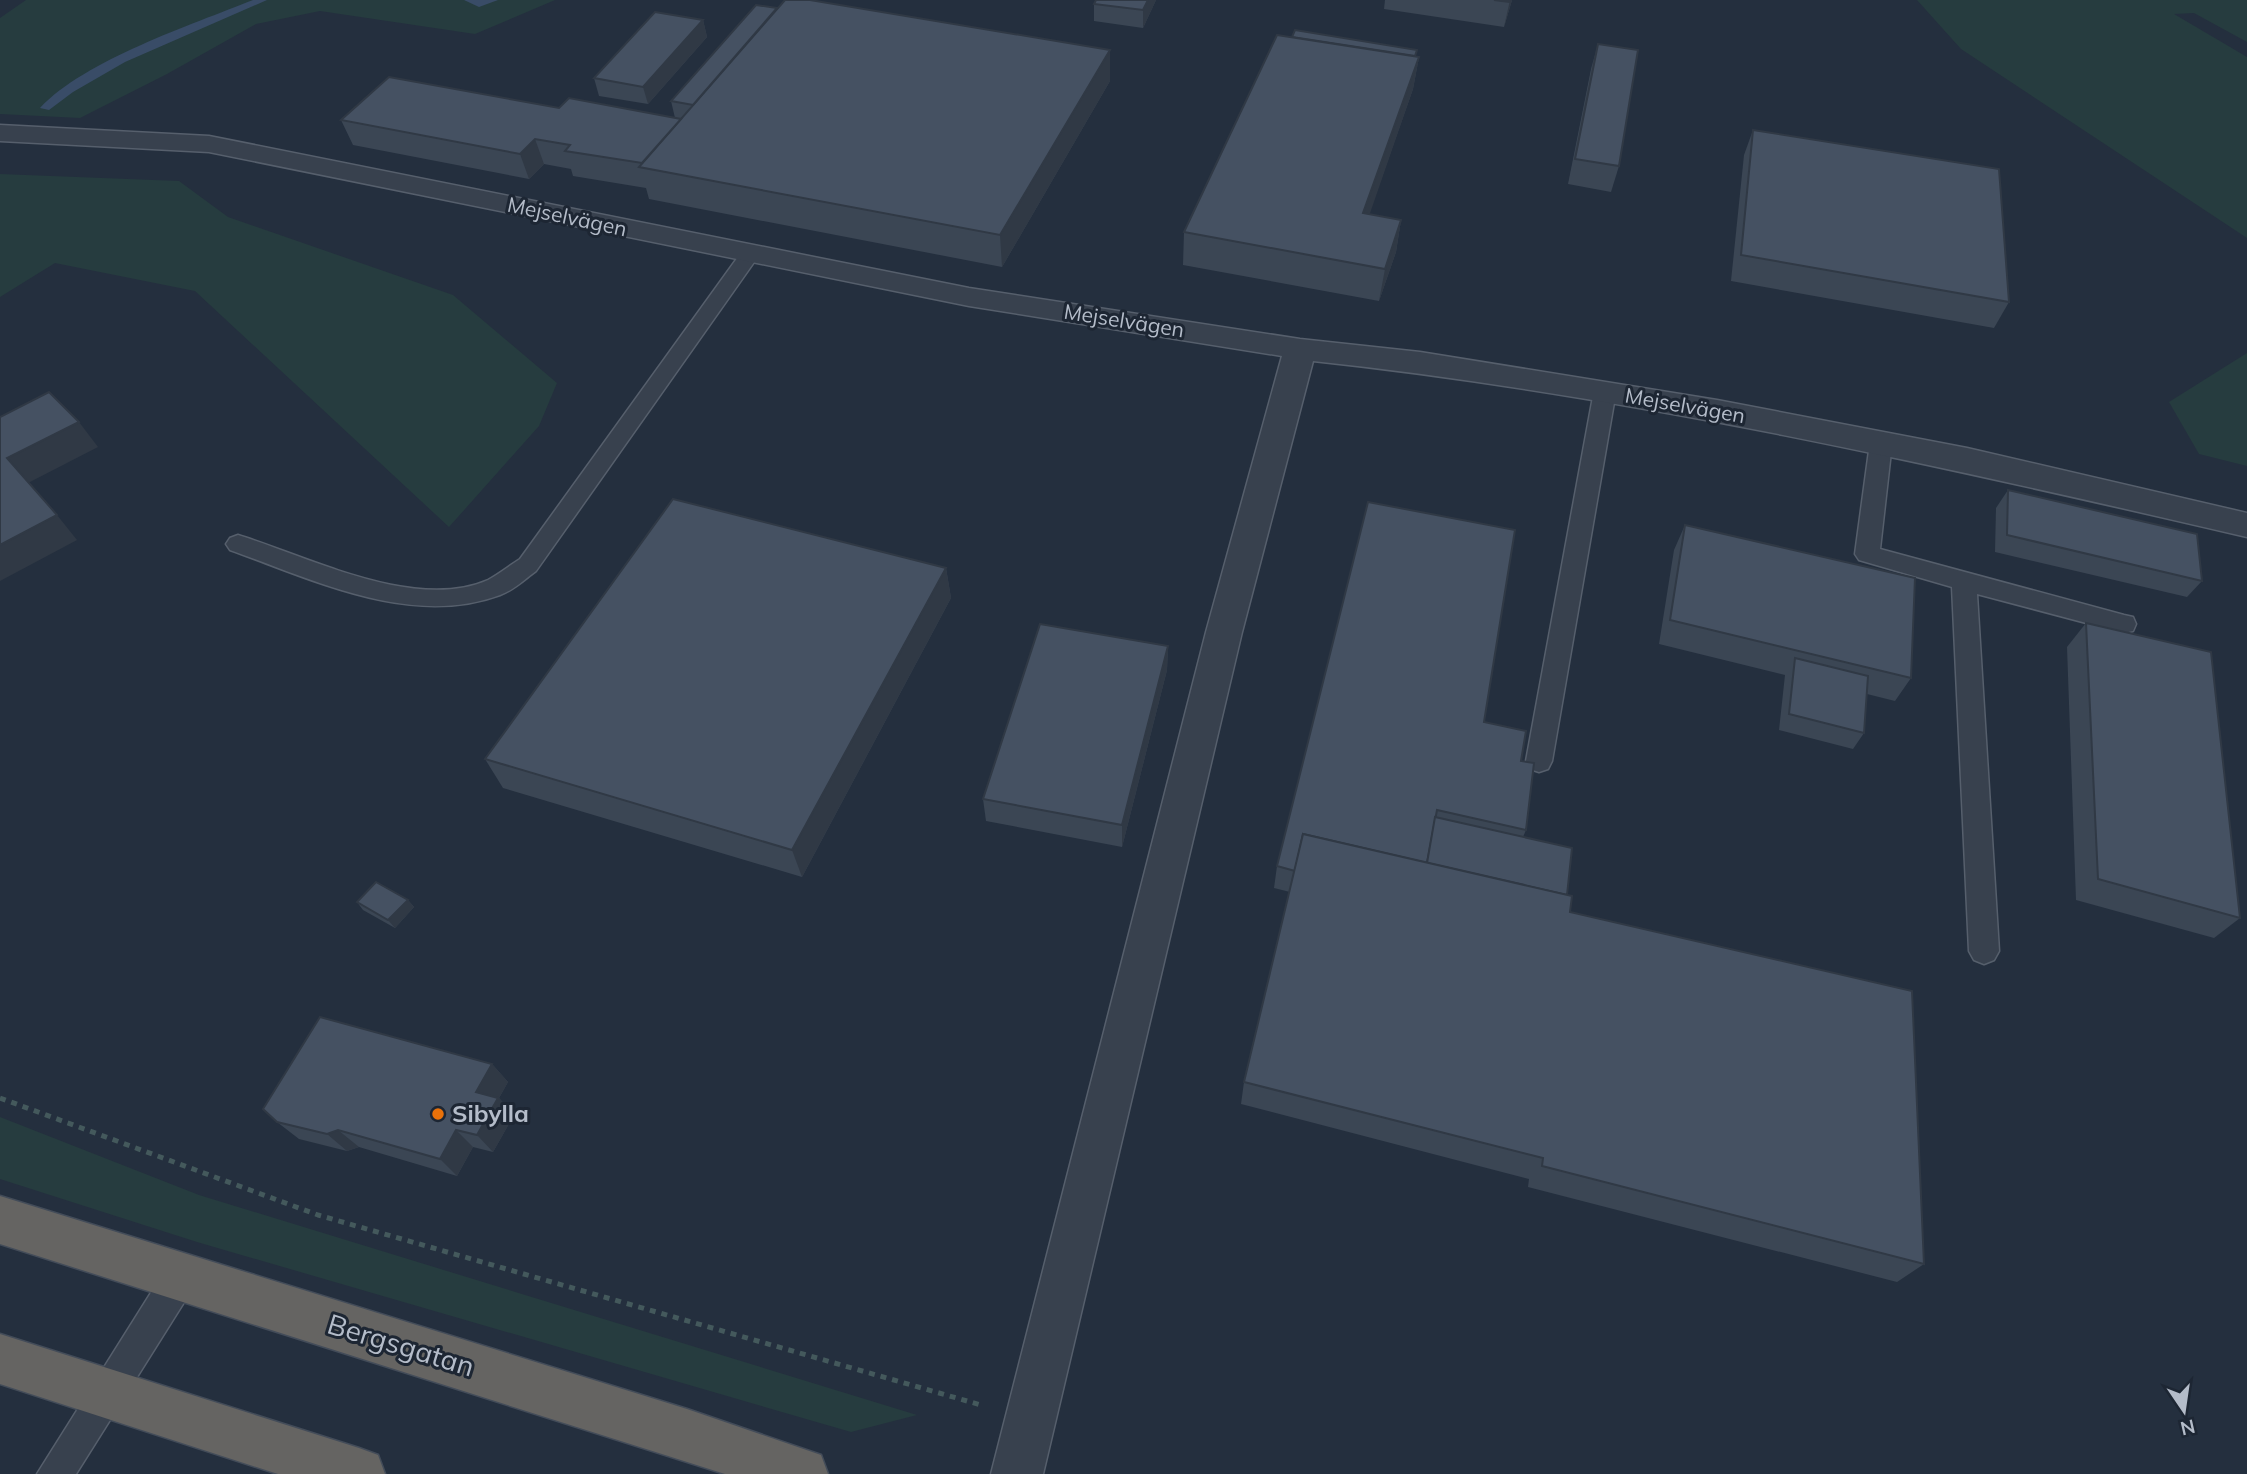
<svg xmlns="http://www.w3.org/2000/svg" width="2247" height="1474" viewBox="0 0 2247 1474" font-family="Mulish,sans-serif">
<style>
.green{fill:#263c3f}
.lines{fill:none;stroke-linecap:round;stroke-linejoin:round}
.stream{fill:#394c67;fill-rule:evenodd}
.service-casing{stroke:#565f6c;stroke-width:3}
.minor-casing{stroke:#565f6c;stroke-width:3}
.trunk-casing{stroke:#434c59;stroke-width:3}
.path{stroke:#44595c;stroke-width:5;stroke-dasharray:6 6;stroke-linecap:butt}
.service{fill:#38414e;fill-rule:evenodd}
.minor{fill:#38414e;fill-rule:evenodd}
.trunk{fill:#656462;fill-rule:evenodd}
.wall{fill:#3b4654}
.shaded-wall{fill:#303945}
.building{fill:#455162;stroke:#303945;stroke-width:2}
.food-dot{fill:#e8710a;stroke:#1d2633;stroke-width:2.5}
.labels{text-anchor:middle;stroke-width:6;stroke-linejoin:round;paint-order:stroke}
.far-street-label{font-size:21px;fill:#b4bcc9;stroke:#1d2633}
.poi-label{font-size:24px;font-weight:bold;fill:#b4bcc9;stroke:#1d2633;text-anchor:start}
.near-street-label{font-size:28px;fill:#b4bcc9;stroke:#1d2633}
</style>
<rect width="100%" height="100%" fill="#242f3e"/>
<g class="green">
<path d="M26,0h529l-80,34 -155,-23 -64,13 -89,50 -87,44 -80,-4v-96z"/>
<path d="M1917,0h330v42l-53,-29 -20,1 73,43v181l-286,-189z"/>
<path d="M0,174l179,7 49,36 225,78 104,88 -18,43 -90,101 -254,-236 -140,-28 -55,34z"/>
<path d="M2247,353v113l-48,-12 -30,-52z"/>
<path d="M0,1117l199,78 718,220 -66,17 -654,-190 -197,-63z"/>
</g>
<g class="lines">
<g class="stream">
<path d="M253,0h14l-142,62 -52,30 -24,18 -9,-2c45,-48 151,-83 213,-108z"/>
<path d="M464,0h34l-19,7z"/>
</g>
<defs>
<g id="service">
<path d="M750,248l7,2 3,4 -3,4 -221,313c-11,8 -22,19 -36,24 -89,33 -186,-15 -270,-45l-4,-6 4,-6 8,-3c71,22 177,77 250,45 11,-6 21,-14 32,-21l223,-309z"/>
<path d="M1605,384l8,2 3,5 -64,370 -4,8 -9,3 -9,-3 -4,-8 68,-370 3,-5z"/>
<path d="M1881,435l8,3 3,5 -12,106 244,66 9,2 3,7 -3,7 -9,2 -147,-39 22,357 -5,9 -10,4 -10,-4 -5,-9 -17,-364 -93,-27 -4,-6 15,-111 3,-5z"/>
<path d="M181,1259l12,5 5,12 -5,12 -117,186h-39l132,-210z"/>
</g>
<path id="minor" d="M0,125l209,11 760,152 331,51 120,13 297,48 250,48 280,65v24c-309,-72 -619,-142 -934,-176l-71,271 -199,842h-52l215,-842 76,-276 -313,-50 -760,-154 -209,-11z"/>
<g id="trunk">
<path d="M0,1196l687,213 134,46 7,19h-103l-725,-230z"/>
<path d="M0,1334l359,114 19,7 7,19h-107l-278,-90z"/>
</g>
</defs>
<use href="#service" class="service-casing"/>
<use href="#minor" class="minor-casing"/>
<use href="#trunk" class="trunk-casing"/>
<path class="path" d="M0,1098l318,117 663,190"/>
<use href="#service" class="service"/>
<use href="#minor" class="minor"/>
<use href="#trunk" class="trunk"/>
</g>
<g class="wall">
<path d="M1156,0l-13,28 -49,-7v-17z"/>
<path d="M1385,0h127l-8,27 -120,-18z"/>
<path d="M777,8l333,42v31l-108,186 -353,-68 -3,-11 -73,-12 -2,-7 -27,-5 -15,15 -176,-34 -12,-25 218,-12 116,10 -4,-17z"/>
<path d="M703,20l4,17 -59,67 -49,-8 -5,-18z"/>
<path d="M1598,44l21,122 -8,26 -43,-8 23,-115z"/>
<path d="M1416,57h3l-6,32 -44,125 32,6 -5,32 -17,49 -196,-36 1,-33z"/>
<path d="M1753,130l256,172 -15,26 -263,-47 13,-126z"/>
<path d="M2008,490l194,91 -15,16 -192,-45 1,-44z"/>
<path d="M1685,525l226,153 -16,23 -28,-7 -3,39 -11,16 -74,-19 6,-55 -126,-31 15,-94z"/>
<path d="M946,568l5,30 -149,279 -299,-89 -18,-29z"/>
<path d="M2086,623l154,295 -26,20 -138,-38 -9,-253z"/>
<path d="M1168,646l-1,24 -45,177 -136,-26 -3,-22z"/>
<path d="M1484,722l37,39 5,69 -3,7 44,58 3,17 354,352 -27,18 -369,-95 1,-8 -288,-75 3,-22 46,-190 -16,-4 3,-22z"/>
<path d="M408,900l6,7 -19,21 -32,-18 -6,-8z"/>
<path d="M492,1064l16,18 -9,16 15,17 -21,37 -20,-5 -16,29 -98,-29 -12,4 -48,-12 -22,-17z"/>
</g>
<g class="shaded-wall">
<path d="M1148,0h8l-13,28v-18z"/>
<path d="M1510,0h2l-8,27z"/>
<path d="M703,20l4,17 -59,67 -5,-17z"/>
<path d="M1110,50v31l-108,186 -2,-32z"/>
<path d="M1419,57l-6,32 -54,156 4,-32z"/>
<path d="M535,139l9,25 -15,15 -9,-25z"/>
<path d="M1401,220l-5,32 -17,49 6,-32z"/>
<path d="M79,422l19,25 -70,36 -21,-25z"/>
<path d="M57,515l20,25 -77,41v-36z"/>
<path d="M946,568l5,30 -149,279 -10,-27z"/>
<path d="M1168,646l-1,24 -45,177v-22z"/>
<path d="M408,900l6,7 -19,21 -7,-8z"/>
<path d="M492,1064l16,18 -9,16 15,17 -21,37 -16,-17 -1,-43z"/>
<path d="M338,1130l21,17 -12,4 -20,-17z"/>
<path d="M456,1130l17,17 -16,29 -17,-17z"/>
</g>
<g class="building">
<path d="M785,0h25l300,50 -110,185 -361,-68z"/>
<path d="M1096,0h52l-5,10 -49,-6z"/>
<path d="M1494,0h16l-1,2z"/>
<path d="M756,5l21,3 -84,97 -22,-4z"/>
<path d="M655,12l48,8 -60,67 -49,-9z"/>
<path d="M1295,30l122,20 -2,6 -123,-19z"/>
<path d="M1277,35l142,22 -56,156 38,7 -16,49 -201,-37z"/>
<path d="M1598,44l40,6 -19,116 -44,-7z"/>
<path d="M389,77l170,31 10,-10 112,21 -39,44 -77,-12 5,-6 -35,-6 -15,15 -179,-34z"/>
<path d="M1753,130l246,39 10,133 -268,-47z"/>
<path d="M49,392l30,30 -72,36 50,57 -57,30v-128z"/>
<path d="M2008,490l189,44 5,47 -195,-46z"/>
<path d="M673,499l273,69 -154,282 -307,-91z"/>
<path d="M1368,502l147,28 -31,192 42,9 -5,30 13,2 -8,67 -89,-20 -10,53 -124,-29 -8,37 -18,-5z"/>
<path d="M1685,525l230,53 -4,100 -241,-58z"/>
<path d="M2086,623l125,29 29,266 -142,-39z"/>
<path d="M1040,624l128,22 -46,179 -139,-26z"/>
<path d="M1795,658l73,18 -4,57 -75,-19z"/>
<path d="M1435,817l137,31 -5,47 -140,-32z"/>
<path d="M1303,834l269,62 -2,16 342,79 12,273 -382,-98 1,-8 -299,-76z"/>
<path d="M376,882l32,18 -20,20 -31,-18z"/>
<path d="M320,1017l172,47 -16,28 22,6 -21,37 -21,-5 -16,29 -102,-29 -11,4 -50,-12 -14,-13z"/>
</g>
<circle class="food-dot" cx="438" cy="1114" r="7"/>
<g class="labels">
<g class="far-street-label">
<text transform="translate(567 217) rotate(12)" y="7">Mejselvägen</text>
<text transform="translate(1124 321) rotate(9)" y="7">Mejselvägen</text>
<text transform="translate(1685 406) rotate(10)" y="7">Mejselvägen</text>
</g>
<g class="poi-label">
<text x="452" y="1122">Sibylla</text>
</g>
<g class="near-street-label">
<text transform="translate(401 1345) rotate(17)" y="10">Bergsgatan</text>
</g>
</g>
<g transform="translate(2184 1411) rotate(167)" stroke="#1d2633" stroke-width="5" paint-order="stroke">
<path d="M0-5L12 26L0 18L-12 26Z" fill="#b4bcc9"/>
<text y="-10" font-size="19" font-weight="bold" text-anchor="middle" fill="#b4bcc9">N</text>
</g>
</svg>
